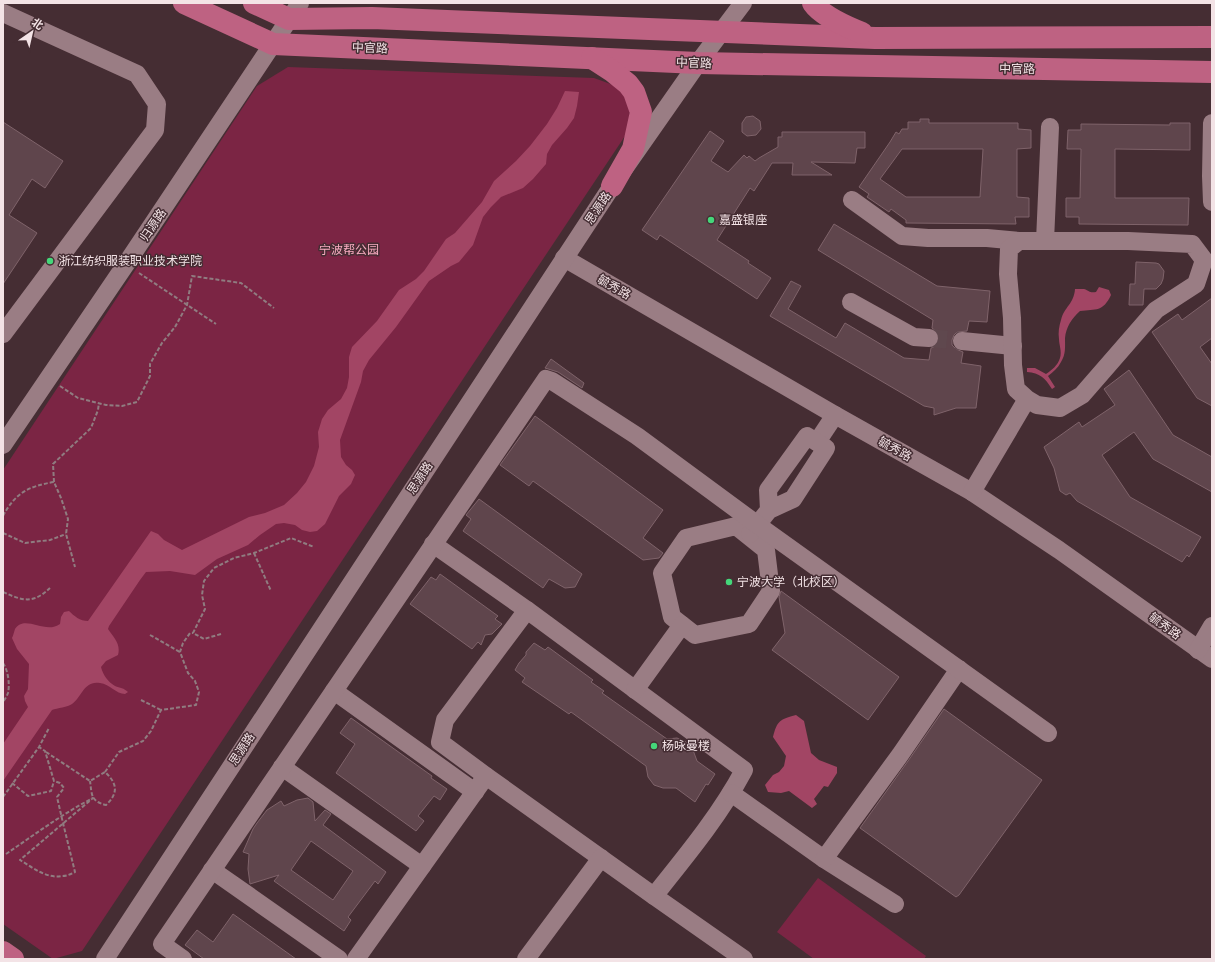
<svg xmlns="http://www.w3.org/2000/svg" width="1215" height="962" viewBox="0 0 1215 962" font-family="Roboto,'Noto Sans SC',sans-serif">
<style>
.green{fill:#7b2544}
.water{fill:#a24564}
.building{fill:#5f454c;stroke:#7f636a;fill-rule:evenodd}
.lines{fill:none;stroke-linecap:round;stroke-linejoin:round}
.minor-tunnel{stroke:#5f484e;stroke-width:18;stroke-dasharray:18 9;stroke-linecap:butt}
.path{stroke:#907c80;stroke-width:2;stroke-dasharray:4 2;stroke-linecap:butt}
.minor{stroke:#9a7d84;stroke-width:18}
.major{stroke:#be6282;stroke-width:22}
.poi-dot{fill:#44d77a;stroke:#452d33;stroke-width:1.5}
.labels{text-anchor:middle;stroke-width:3;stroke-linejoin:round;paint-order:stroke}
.street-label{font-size:12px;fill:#f3e3e6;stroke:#452d33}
.poi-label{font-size:12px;fill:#f3e3e6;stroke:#452d33;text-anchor:start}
.park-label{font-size:12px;fill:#f8abc0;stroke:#452d33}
</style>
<rect width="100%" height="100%" fill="#452d33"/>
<g class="green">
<path d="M288,67l306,11 22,8 15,18 -4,29 -545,818 -29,8 -50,-35v-454l254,-384z"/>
<path d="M818,878l108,78 -2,3h-110l-37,-27z"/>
</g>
<g class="water">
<path d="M565,91l14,1 -2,14 -3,12 -7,10 -15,17 -5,9 -1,10 -13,15 -10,9 -22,9 -10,10 -8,10 -10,28 -14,17 -8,4 -22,15 -33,46 -27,33 -6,11 -2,11 -21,58 1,17 5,8 6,5 3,5 -4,9 -12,12 -14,28 -8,7 -7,1 -8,-2 -7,-5 -11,-2 -8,1 -16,11 -12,10 -31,14 -22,16 -25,-4 -24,1 -6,8 -31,46 -1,3c6,9 13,15 10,26l-12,6 -5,6c2,8 7,15 14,19 5,2 9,2 13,6l-3,2c-9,0 -15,-10 -25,-11 -16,-3 -18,14 -28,21 -4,3 -15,4 -20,6l-49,71v-37l25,-37 -3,-6 -1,-5 4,-7 1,-25 -12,-15 -5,-11c1,-2 2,-6 3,-9 10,-15 30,6 45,-5l1,-7 3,-5 5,-1c5,5 11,10 19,10l63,-90 7,3 6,6 18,10 67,-33 16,-4 19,-8 13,-12 9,-11 8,-16 5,-19 -1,-15 4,-13 6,-9 13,-11 6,-11 2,-11v-20l3,-10 25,-26 22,-31 17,-11 8,-8 22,-32 9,-6 27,-31 12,-21 22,-20 14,-15 17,-22 10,-16z"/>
<path d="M1099,287l10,3 2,5c-8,17 -15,14 -31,16 -8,7 -14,16 -15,27 0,9 1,16 -4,24 -3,6 -8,10 -13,14l7,11 -3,2c-7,-11 -12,-16 -25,-17v-4h8l11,6c6,-4 12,-9 14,-16 2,-7 -1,-13 -1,-19 -1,-6 0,-13 2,-19 3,-13 13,-16 14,-31 3,0 6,0 9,0 6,2 5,4 12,3z"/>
<path d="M796,715l8,6 7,32 8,7 18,7v6l-9,14 -4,-1 -10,13 3,5 -5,4 -23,-17 -8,2 -13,-1 -3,-7 8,-10 6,-3 5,-6 2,-10 -13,-19c4,-16 7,-18 23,-22z"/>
</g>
<g class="building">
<path d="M753,116l7,5 1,8 -5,6 -9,1 -5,-4v-9l4,-6z"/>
<path d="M920,119h9v4h89v6l13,1v18l-14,1v48l12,1v19h-14l1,7 -110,-1v-3l-15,-11 -2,3 -22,-15 2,-3 -10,-7 31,-45 6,-10 3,2 3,-5h6v-7h12zM902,149h81l-3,48h-74l-26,-18z"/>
<path d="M3,122l60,39 -18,27 -13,-9 -23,36 28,18 -34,51z"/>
<path d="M1170,123h20v27l-75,-1v49h74l-1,27 -109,-1v-7h-13v-19h14l1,-49h-14l1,-19h13v-6l89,1z"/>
<path d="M710,131l14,10 -13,20 17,11 16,-17 3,3 2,-2 6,5 4,-3 19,-11v-10h4v-5h83v16h-8l-2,15 -44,-1 21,13h-40l1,-12h-21l-18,28 -4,-3 -33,52 32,21 -1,2 23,15 -14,21 -97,-64 -3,5 -15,-10z"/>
<path d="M834,224l103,62 53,5 -3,31 -18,-1 -2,10 -10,1 -3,3 -2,5v5l4,4 7,3 -2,11 20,3 -5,42h-20l-22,7v-7l-10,-2 -154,-90 21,-35 10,5 -13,23 48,29 9,-15 59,35 25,2 2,-12 3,-1 3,-3 2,-5 -1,-6 -6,-5 1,-8 -115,-70z"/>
<path d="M1136,262l20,1 3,1 5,7 -1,8 -2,5 -5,5h-12l-1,16h-14l1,-21h5z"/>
<path d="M1212,298v40l-12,9 12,17v42l-15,-8 -45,-66 26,-18 4,6z"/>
<path d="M551,359l33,24 -2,5 -24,-16 -13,-4z"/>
<path d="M1129,370l44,65 39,22v35l-59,-33 -19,-27 -32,23 28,42 71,40 -12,20 -2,-2 -5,7 -105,-61 -7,-8 -4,2 -6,-4 -6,-23 -10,-21 35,-25 3,5 33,-22 -11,-16z"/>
<path d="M535,416l128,94 -20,28 20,15 -4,5 -16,2 -110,-79 -4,5 -29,-21z"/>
<path d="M479,499l103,75 -7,13 -10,1 -16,-9 -6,9 -80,-57 8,-12 -5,-4z"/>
<path d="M440,574l58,42 -3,3 7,5 -10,10 -7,1 -4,10 -3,-3 -6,7 -62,-45 21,-27 5,3z"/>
<path d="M781,591l118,86 -31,43 -96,-70 13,-17 -6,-36z"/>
<path d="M534,643l11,7 3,-3 45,33 -2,2 13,9 -2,2 65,46 10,-1 9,4 7,8 4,11 18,13 -7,11 -2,-1 -11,18 -19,-14h-13l-9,-3 -6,-8 -2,-11 -75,-54 -2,2 -47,-32 3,-4 -10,-8 4,-7 7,-8v-3z"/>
<path d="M944,709l98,71 -83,115 -3,2 -96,-69 48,-67z"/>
<path d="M351,718l81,58 -1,2 16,11 -7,11 -6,-4 -16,20 6,5 -8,10 -80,-58 19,-29 -15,-11z"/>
<path d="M308,798l5,4 2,19 10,-11 6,4 -8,11 63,47 -8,12 -3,-3 -27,36 3,3 -7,11 -70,-50 5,-6 -29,9 -2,-15 1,-15 -6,-2 10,-23 4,-6 10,-13 14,-9 3,5 13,-6zM311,841l42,30 -20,29 -42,-30z"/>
<path d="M233,914l63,45h-92l-19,-14 12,-15 16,12z"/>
</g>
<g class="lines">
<path class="minor-tunnel" d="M929,338l33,3"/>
<g class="path">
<path d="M139,273l77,51"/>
<path d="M60,386l18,12 28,7 16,1 15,-4 13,-26v-12l12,-21 13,-16 12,-22 5,-29 49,7 33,25"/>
<path d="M54,482l-1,-18 38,-36 7,-18 1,-7"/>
<path d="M3,516c12,-23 26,-30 51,-34l7,16 7,21 -2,15 9,33"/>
<path d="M3,533l22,10 25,-3 16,-6"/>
<path d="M254,553l17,38"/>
<path d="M3,592c20,9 30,12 47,-4"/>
<path d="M221,634l-17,5 -11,-6 12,-24 -3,-14 2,-14 10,-13 20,-10 20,-5 37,-15 23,9"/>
<path d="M150,635l30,17"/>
<path d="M3,663c5,7 7,21 5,30 -1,3 -3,6 -5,9"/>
<path d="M141,700l20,10"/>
<path d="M46,752l44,29 15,-9c12,11 14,21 1,33 -16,-4 -14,-11 -16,-24"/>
<path d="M105,772l14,-20 24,-11 8,-10 10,-21 35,-5 3,-13 -4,-11 -7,-8 -8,-21 3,-9 7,-10h3"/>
<path d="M12,783l16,13 23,-5 3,-10"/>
<path d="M3,797l36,-50 10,-19"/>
<path d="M6,854c28,-19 56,-40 87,-56l-73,62c13,8 27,19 42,16 5,0 9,-2 13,-4l-12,-49 -6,-26 7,-9 -4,-5 -6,-2 -9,-30 -6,-4"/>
</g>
<g class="minor">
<path d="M3,13l134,61 20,30 -2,26 -152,204"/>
<path d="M1212,123l-1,53 1,26"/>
<path d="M852,200l50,36 26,2h59l32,3"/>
<path d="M1045,241l5,-114"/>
<path d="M564,258l271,157 137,77 87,58 153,109"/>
<path d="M851,302l63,35 15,1"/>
<path d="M962,341l51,5"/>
<path d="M817,442l18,-27"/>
<path d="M3,445l123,-181 174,-261"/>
<path d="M972,492l55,-93 -11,-10 -3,-24 -1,-47 -4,-44 1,-25 10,-8h109l64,3 12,16 -8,24 -40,26 -74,85 -22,13 -23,-3 -10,-6"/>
<path d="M736,526l30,24 5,41 -22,33 -54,11 -23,-18 -10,-44 24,-35z"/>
<path d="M750,534l19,-24 -1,-20 39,-54 19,12 -33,51 -24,11"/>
<path d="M433,544l94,66"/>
<path d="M527,610l217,160c-24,45 -58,86 -90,126l-168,-120 -46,-34 5,-22z"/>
<path d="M1198,650l14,-24"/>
<path d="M635,690l47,-65"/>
<path d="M334,691l141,101"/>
<path d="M282,767l140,99"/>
<path d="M731,793l93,66 71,45"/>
<path d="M824,859l76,-104 59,-86"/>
<path d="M212,870l127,89"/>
<path d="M654,896l90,63"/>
<path d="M105,959l507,-773 86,-123 45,-60"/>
<path d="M183,959l-21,-15 384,-565 6,2 85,55 129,95 282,202"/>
<path d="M356,959l130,-183"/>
<path d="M526,959l75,-101"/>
</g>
<g class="major">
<path d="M184,3l89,41 425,19 514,9"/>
<path d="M254,3l35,16 83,-1 503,20 337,-1"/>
<path d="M813,3c9,13 34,24 49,30"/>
<path d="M592,58l20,13 16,13 6,8 7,20 -8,37 -21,37"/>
<path d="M3,952l10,7"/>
</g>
</g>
<g class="poi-dot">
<circle cx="711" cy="220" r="4"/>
<circle cx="50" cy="261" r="4"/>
<circle cx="729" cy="582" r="4"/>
<circle cx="654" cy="746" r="4"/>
</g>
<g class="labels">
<g class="street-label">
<text transform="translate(370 48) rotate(2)" y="4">中官路</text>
<text transform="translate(694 63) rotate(2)" y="4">中官路</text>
<text transform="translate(1017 69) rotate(1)" y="4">中官路</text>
<text transform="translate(598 208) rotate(-56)" y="4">思源路</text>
<text transform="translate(153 225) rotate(-56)" y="4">归源路</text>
<text transform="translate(614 287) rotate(30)" y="4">毓秀路</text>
<text transform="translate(895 449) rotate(29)" y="4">毓秀路</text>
<text transform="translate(420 478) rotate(-57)" y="4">思源路</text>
<text transform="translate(1165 626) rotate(36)" y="4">毓秀路</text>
<text transform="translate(242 749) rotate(-57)" y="4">思源路</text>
</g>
<g class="poi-label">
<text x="719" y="224">嘉盛银座</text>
<text x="58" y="265">浙江纺织服装职业技术学院</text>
<text x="737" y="586">宁波大学（北校区）</text>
<text x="662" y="750">杨咏曼楼</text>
</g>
<g class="park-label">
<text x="349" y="254">宁波帮公园</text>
</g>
</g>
<rect width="1215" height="962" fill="none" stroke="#f3e3e6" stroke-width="8"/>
<g transform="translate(32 32) rotate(34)" stroke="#452d33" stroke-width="3" paint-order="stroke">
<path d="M0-3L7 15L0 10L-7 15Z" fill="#f3e3e6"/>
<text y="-6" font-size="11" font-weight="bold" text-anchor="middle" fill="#f3e3e6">北</text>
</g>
</svg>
